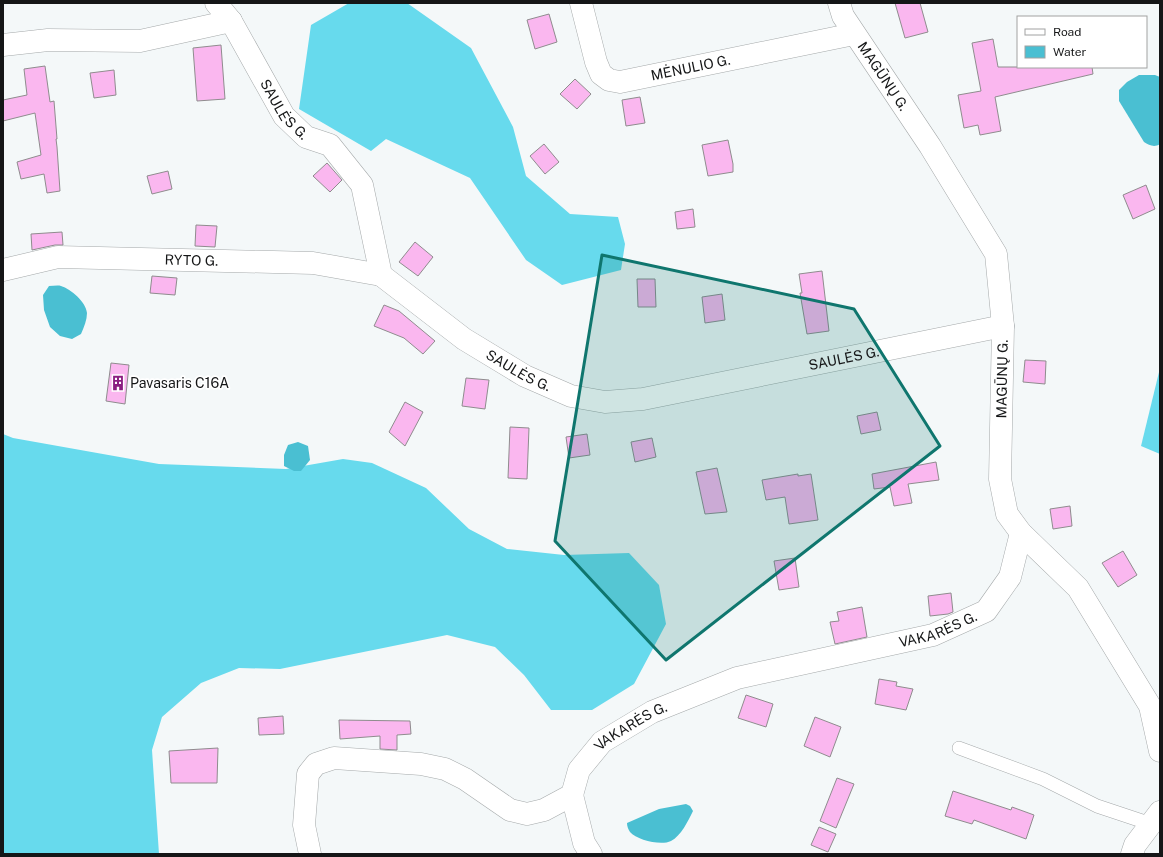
<svg xmlns="http://www.w3.org/2000/svg" width="1163" height="857" viewBox="0 0 1163 857" font-family="'Public Sans',sans-serif">
<style>
.forest{fill:#67daed}
.water{fill:#4abfd2}
.building{fill:#fab7ef;stroke:#8f8c8e}
.lines{fill:none;stroke-linecap:round;stroke-linejoin:round}
.lane-casing{stroke:#a5a9aa;stroke-width:14}
.street-casing{stroke:#a5a9aa;stroke-width:23}
.lane{stroke:#fff;stroke-width:13}
.street{stroke:#fff;stroke-width:22}
.marked{fill:#0f766e;fill-opacity:0.2;stroke:#0f766e;stroke-width:3;stroke-linejoin:round}
.labels{text-anchor:middle;stroke-width:3.5;stroke-linejoin:round;paint-order:stroke}
.street-label{font-size:14px;fill:#151617;stroke:#fff}
.poi-label{font-size:14px;fill:#151617;stroke:#fff;text-anchor:start}
</style>
<rect width="100%" height="100%" fill="#f4f8f9"/>
<g class="forest">
<path d="M349,3h58l64,45 42,79 13,49 44,38 48,3 7,27 -4,26 -59,15 -36,-25 -56,-82 -84,-39 -15,12 -72,-42 12,-84z"/>
<path d="M1160,368v86l-19,-8z"/>
<path d="M3,434l10,4 146,26 127,5 57,-10 29,4 54,25 43,41 38,20 57,6 65,-2 30,32 7,39 -32,60 -42,26h-41l-27,-35 -29,-28 -48,-12 -167,34 -41,-1 -38,15 -39,34 -10,33 7,104h-156z"/>
</g>
<g class="water">
<path d="M1139,75h16l5,2v67c-6,4 -11,1 -16,-2l-25,-41v-11l8,-8z"/>
<path d="M49,286c4,0 9,-1 12,0 10,3 25,16 26,27 0,7 -3,14 -6,21l-9,5 -12,-3 -10,-9 -6,-17 -1,-15z"/>
<path d="M298,442l10,4 2,14 -9,11h-7l-10,-5v-11l4,-10z"/>
<path d="M686,804l4,2 3,5c-5,10 -12,25 -22,30 -10,5 -34,-1 -41,-9 -2,-3 -3,-6 -3,-9l32,-14z"/>
</g>
<g class="building">
<path d="M895,3h25l8,29 -23,6z"/>
<path d="M549,14l8,28 -22,7 -8,-29z"/>
<path d="M993,39l5,28h94l1,7 -98,23 6,34 -21,4 -2,-10 -14,3 -6,-33 23,-4 -9,-48z"/>
<path d="M221,45l4,54 -28,2 -4,-53z"/>
<path d="M45,66l5,36 4,-1 3,38h-1l1,8 3,44 -13,2 -3,-19 -23,5 -4,-17 24,-7 -6,-42 -32,8v-21l24,-5 -3,-26z"/>
<path d="M114,70l2,25 -22,3 -4,-25z"/>
<path d="M575,79l16,15 -14,15 -17,-15z"/>
<path d="M640,97l5,26 -19,3 -4,-26z"/>
<path d="M728,140l5,24v8l-25,4 -6,-31z"/>
<path d="M544,144l15,18 -14,12 -15,-18z"/>
<path d="M327,163l15,17 -12,12 -17,-16z"/>
<path d="M168,171l4,18 -20,5 -5,-18z"/>
<path d="M1146,185l9,24 -22,10 -10,-24z"/>
<path d="M693,209l2,18 -18,2 -2,-17z"/>
<path d="M196,225l21,1 -2,21 -20,-1z"/>
<path d="M62,232l1,13h-8l-23,5 -1,-16z"/>
<path d="M415,242l18,15 -15,19 -19,-14z"/>
<path d="M822,271l7,60 -22,3 -7,-41h2l-3,-19z"/>
<path d="M152,276l25,2 -2,17 -25,-2z"/>
<path d="M637,279h18l1,28h-18z"/>
<path d="M722,294l3,26 -20,3 -3,-26z"/>
<path d="M384,305l15,6 36,30 -12,13 -19,-16 -30,-12z"/>
<path d="M1025,360l21,1 -1,23 -22,-2z"/>
<path d="M111,363l18,2 -4,39 -19,-3z"/>
<path d="M466,378l23,2 -4,29 -23,-3z"/>
<path d="M405,402l18,10 -18,34 -16,-14z"/>
<path d="M877,412l4,18 -20,4 -4,-18z"/>
<path d="M510,427l19,1 -2,51 -19,-1z"/>
<path d="M587,434l3,21 -21,3 -3,-21z"/>
<path d="M652,438l4,19 -21,5 -4,-20z"/>
<path d="M936,462l3,18 -31,4 4,19 -18,3 -4,-19 -16,2 -2,-15z"/>
<path d="M717,468l10,44 -22,2 -9,-42z"/>
<path d="M798,474v2l13,-2 7,46 -29,4 -4,-27 -19,3 -4,-20z"/>
<path d="M1070,506l2,20 -19,3 -3,-20z"/>
<path d="M1123,551l14,24 -19,12 -16,-24z"/>
<path d="M795,558l4,29 -20,3 -5,-29z"/>
<path d="M951,593l2,19 -5,2 -18,2 -2,-20z"/>
<path d="M862,607l5,30 -32,7 -5,-22 9,-1 -2,-9z"/>
<path d="M879,679l18,3 -1,4 17,3 -7,21 -31,-6z"/>
<path d="M746,695l27,9 -7,23 -28,-9z"/>
<path d="M283,716l1,18 -25,1 -1,-17z"/>
<path d="M815,717l26,10 -11,30 -26,-11z"/>
<path d="M339,720l71,1 1,13 -14,1v15l-17,-1v-13l-40,3z"/>
<path d="M218,748l-1,35h-46l-2,-32z"/>
<path d="M837,778l17,6 -18,44 -16,-7z"/>
<path d="M953,791l58,19 1,-3 22,8 -8,24 -52,-19 -2,4 -27,-8z"/>
<path d="M819,827l17,7 -8,18 -17,-7z"/>
</g>
<g class="lines">
<defs>
<path id="lane" d="M959,748l84,31 54,27 54,18"/>
<g id="street">
<path id="s1" d="M216,3l15,18 53,95 22,21 24,8 32,40 19,90 83,64 61,37 46,20 34,6 38,-3 360,-73"/>
<path id="s2" d="M581,3l15,59 5,12 8,6 11,2 234,-48"/>
<path id="s3" d="M839,3l4,13 87,130 66,108 7,72 -3,153 7,35 14,19 57,55 72,118 10,45"/>
<path d="M3,45l45,-5 92,1 91,-20"/>
<path id="s4" d="M3,270l55,-13 255,6 68,12"/>
<path d="M572,795l12,48 7,11"/>
<path id="s5" d="M310,854l-6,-29 4,-51 8,-10 18,-6 87,6 24,5 20,10 45,31 17,4 17,-4 28,-15 7,-25 23,-28 50,-30 85,-34 196,-43 53,-24 24,-34 11,-44"/>
<path d="M1132,854l3,-9 25,-33"/>
</g>
</defs>
<use href="#lane" class="lane-casing"/>
<use href="#street" class="street-casing"/>
<use href="#lane" class="lane"/>
<use href="#street" class="street"/>
</g>
<path class="marked" d="M602,255l252,54 86,137 -274,214 -111,-119z"/>
<defs>
<symbol id="building-bare" viewBox="-9 -9 18 18"><path d="M-4-6H4V6H1V3H-1V6H-4ZM-2.5-4.3h1.7v1.8h-1.7ZM.8-4.3h1.7v1.8H.8ZM-2.5-1h1.7V.8h-1.7ZM.8-1h1.7V.8H.8Z" fill="#8b1d81" stroke="#fff" stroke-width="2.5" paint-order="stroke"/></symbol>
</defs>
<g fill-rule="evenodd">
<use href="#building-bare" x="107" y="372" width="22" height="22"/>
</g>
<g class="labels">
<g class="street-label">
<text dy="5" stroke="none"><textPath href="#s2" startOffset="167">MĖNULIO G.</textPath></text>
<text dy="5" stroke="none"><textPath href="#s3" startOffset="86">MAGŪNŲ G.</textPath></text>
<text dy="5" stroke="none"><textPath href="#s1" startOffset="127">SAULĖS G.</textPath></text>
<text dy="5" stroke="none"><textPath href="#s4" startOffset="190">RYTO G.</textPath></text>
<text dy="5" stroke="none"><textPath href="#s1" startOffset="835">SAULĖS G.</textPath></text>
<text dy="5" stroke="none"><textPath href="#s1" startOffset="499">SAULĖS G.</textPath></text>
<text transform="translate(1002 379) rotate(-89)" y="5">MAGŪNŲ G.</text>
<text dy="5" stroke="none"><textPath href="#s5" startOffset="787">VAKARĖS G.</textPath></text>
<text dy="5" stroke="none"><textPath href="#s5" startOffset="463">VAKARĖS G.</textPath></text>
</g>
<g class="poi-label">
<text x="130" y="388">Pavasaris C16A</text>
</g>
</g>
<rect width="1163" height="857" fill="none" stroke="#151617" stroke-width="8"/>
<rect x="1017" y="16" width="130" height="52" fill="#ffffff" stroke="#a1a2a2"/>
<rect x="1025" y="29" width="20" height="6" fill="#ffffff" stroke="#a1a2a2"/>
<text x="1053" y="36" font-size="12" fill="#151617">Road</text>
<rect x="1025" y="46" width="20" height="12" fill="#4abfd2" stroke="#a1a2a2"/>
<text x="1053" y="56" font-size="12" fill="#151617">Water</text>
</svg>
